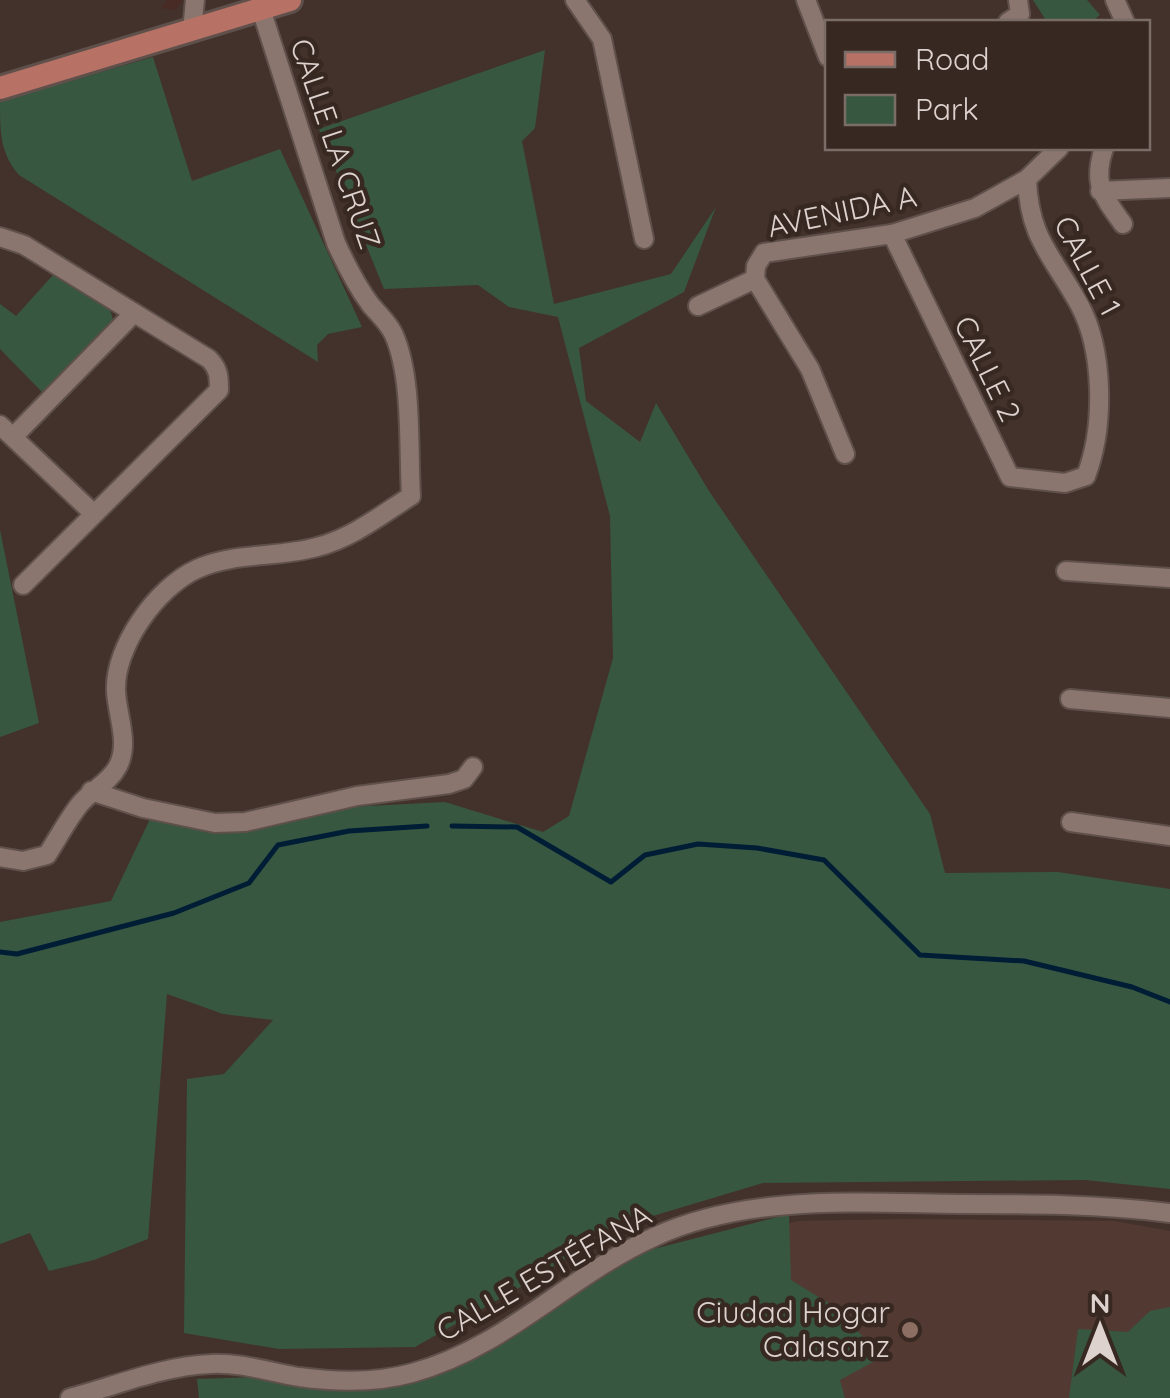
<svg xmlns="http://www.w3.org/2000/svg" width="1170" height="1398" viewBox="0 0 1170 1398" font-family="Quicksand,sans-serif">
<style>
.built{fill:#523a32}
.green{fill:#375740}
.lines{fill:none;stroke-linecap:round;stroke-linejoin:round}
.stream{stroke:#001d36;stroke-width:5}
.minor-casing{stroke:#5f504c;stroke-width:22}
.major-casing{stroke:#5f504c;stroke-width:28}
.minor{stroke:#8a766f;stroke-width:18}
.major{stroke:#b77265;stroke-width:22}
.shaded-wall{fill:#492b26}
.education-dot{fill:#8d6e63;stroke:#382822;stroke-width:4}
.labels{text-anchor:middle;stroke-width:9;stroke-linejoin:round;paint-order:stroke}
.street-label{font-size:30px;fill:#ddd2ce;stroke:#382822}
.poi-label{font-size:30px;fill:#ddd2ce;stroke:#382822;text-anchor:end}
</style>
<rect width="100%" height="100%" fill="#43322b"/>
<path class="built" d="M906,1219l208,2 56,10v167h-517l51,-155 94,-22z"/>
<g class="green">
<path d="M1033,0h54l13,15 -9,7h-44z"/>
<path d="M545,50l-10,78 -13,13 32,163 117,-30 45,-67 -32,85 -105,56 7,53 54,41 16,-39 53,88 221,323 15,59 113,-1 112,17v300l-85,-9 -322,3 -147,44 -99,62 -102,58 -136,2 -95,-16 3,-254 37,-5 49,-54 -50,-6 -56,-20 -19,245 -54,21 -45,11 -19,-38 -30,11v-322l111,-21 39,-82 65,13 134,-25 96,-5 98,30 26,-16 44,-158 -3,-142 -52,-199 -49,-10 -31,-22 -94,4 -65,-160z"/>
<path d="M153,57l39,124 88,-32 82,178 -34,7 -11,11 1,17 -299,-187c-19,-22 -19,-43 -19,-74z"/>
<path d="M53,275l57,34 3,11 -71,72 -42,-43v-45l16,12z"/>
<path d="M0,530l39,193 -39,14z"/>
<path d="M789,1214l2,66 44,27 47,50 -42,23 5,18h-646l-2,-19 61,-2 112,14 70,-16 206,-124z"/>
<path d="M1170,1307v91h-101l9,-69 50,3 22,-21z"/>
</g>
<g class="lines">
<g class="stream">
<path d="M452,826l65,1 94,55 34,-27 53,-11 59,4 67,12 96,95 104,6 108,26 38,15"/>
<path d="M0,952l17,2 157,-41 75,-30 29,-38 71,-14 78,-5"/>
</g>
<defs>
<g id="minor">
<path d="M575,0l27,39 42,200"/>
<path d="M806,0l22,57"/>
<path d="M1115,0l10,22"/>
<path d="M1008,22l12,-8 -2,-14"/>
<path d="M192,31l3,-31"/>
<path d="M1104,148c-12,36 -1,48 19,76"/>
<path d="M1100,191l70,-3"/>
<path d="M892,234l118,243 55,6 21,-7c19,-50 18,-126 -7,-172 -27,-49 -50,-66 -52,-125"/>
<path d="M0,237l24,8 185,114c10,10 10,18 10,31l-196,195"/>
<path d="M755,279l55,90 35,85"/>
<path d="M698,306l57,-27 1,-13 8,-13 128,-19 83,-26 52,-29 32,-31"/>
<path d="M0,425l93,88"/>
<path d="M14,436l120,-123"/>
<path d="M1066,571l104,7"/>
<path d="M1070,699l100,9"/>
<path d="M91,791l52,17 72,15 30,-1 112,-26 92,-12 15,-5 9,-12"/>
<path d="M1071,822l99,14"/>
<path d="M0,857l23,4 24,-6c11,-17 21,-36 33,-51 12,-14 30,-22 38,-38 12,-23 -1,-51 -2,-75 -2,-44 41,-104 81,-122 37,-17 81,-11 120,-22 35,-9 64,-32 94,-51 -3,-49 2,-117 -17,-161 -6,-13 -15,-20 -24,-31 -14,-19 -24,-39 -34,-61l-75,-234"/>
<path d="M70,1398c45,-12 93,-32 140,-34 29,-2 60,8 89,13 36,5 77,6 113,-4 93,-25 156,-97 242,-136 93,-43 205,-34 305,-33 71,0 141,0 211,9"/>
</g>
<path id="major" d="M0,88l290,-88"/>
</defs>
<use href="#minor" class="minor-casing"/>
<use href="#major" class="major-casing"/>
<use href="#minor" class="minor"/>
<use href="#major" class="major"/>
</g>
<path class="shaded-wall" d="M167,0h16l-7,10 -15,-2z"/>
<circle class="education-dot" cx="910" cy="1330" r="10"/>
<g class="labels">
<g class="street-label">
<text transform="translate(335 144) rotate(71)" y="10">CALLE LA CRUZ</text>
<text transform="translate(842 212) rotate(-12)" y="10">AVENIDA A</text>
<text transform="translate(1087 266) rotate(62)" y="10">CALLE 1</text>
<text transform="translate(987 369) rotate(64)" y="10">CALLE 2</text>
<text transform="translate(544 1273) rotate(-30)" y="10">CALLE ESTÉFANA</text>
</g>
<g class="poi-label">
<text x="890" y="1323">Ciudad Hogar<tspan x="890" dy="34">Calasanz</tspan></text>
</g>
</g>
<rect x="825" y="20" width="325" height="130" fill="#382822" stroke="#7a6c67" stroke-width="2.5"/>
<rect x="845" y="52" width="50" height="15" fill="#b77265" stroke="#7a6c67" stroke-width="2.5"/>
<text x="915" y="70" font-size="30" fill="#ddd2ce">Road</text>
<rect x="845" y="95" width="50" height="30" fill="#375740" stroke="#7a6c67" stroke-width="2.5"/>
<text x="915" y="120" font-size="30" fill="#ddd2ce">Park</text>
<g transform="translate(1100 1328)" stroke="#382822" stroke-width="8" paint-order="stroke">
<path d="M0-8L18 38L0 25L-18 38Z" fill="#ddd2ce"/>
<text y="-15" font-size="28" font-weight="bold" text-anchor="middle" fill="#ddd2ce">N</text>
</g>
</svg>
